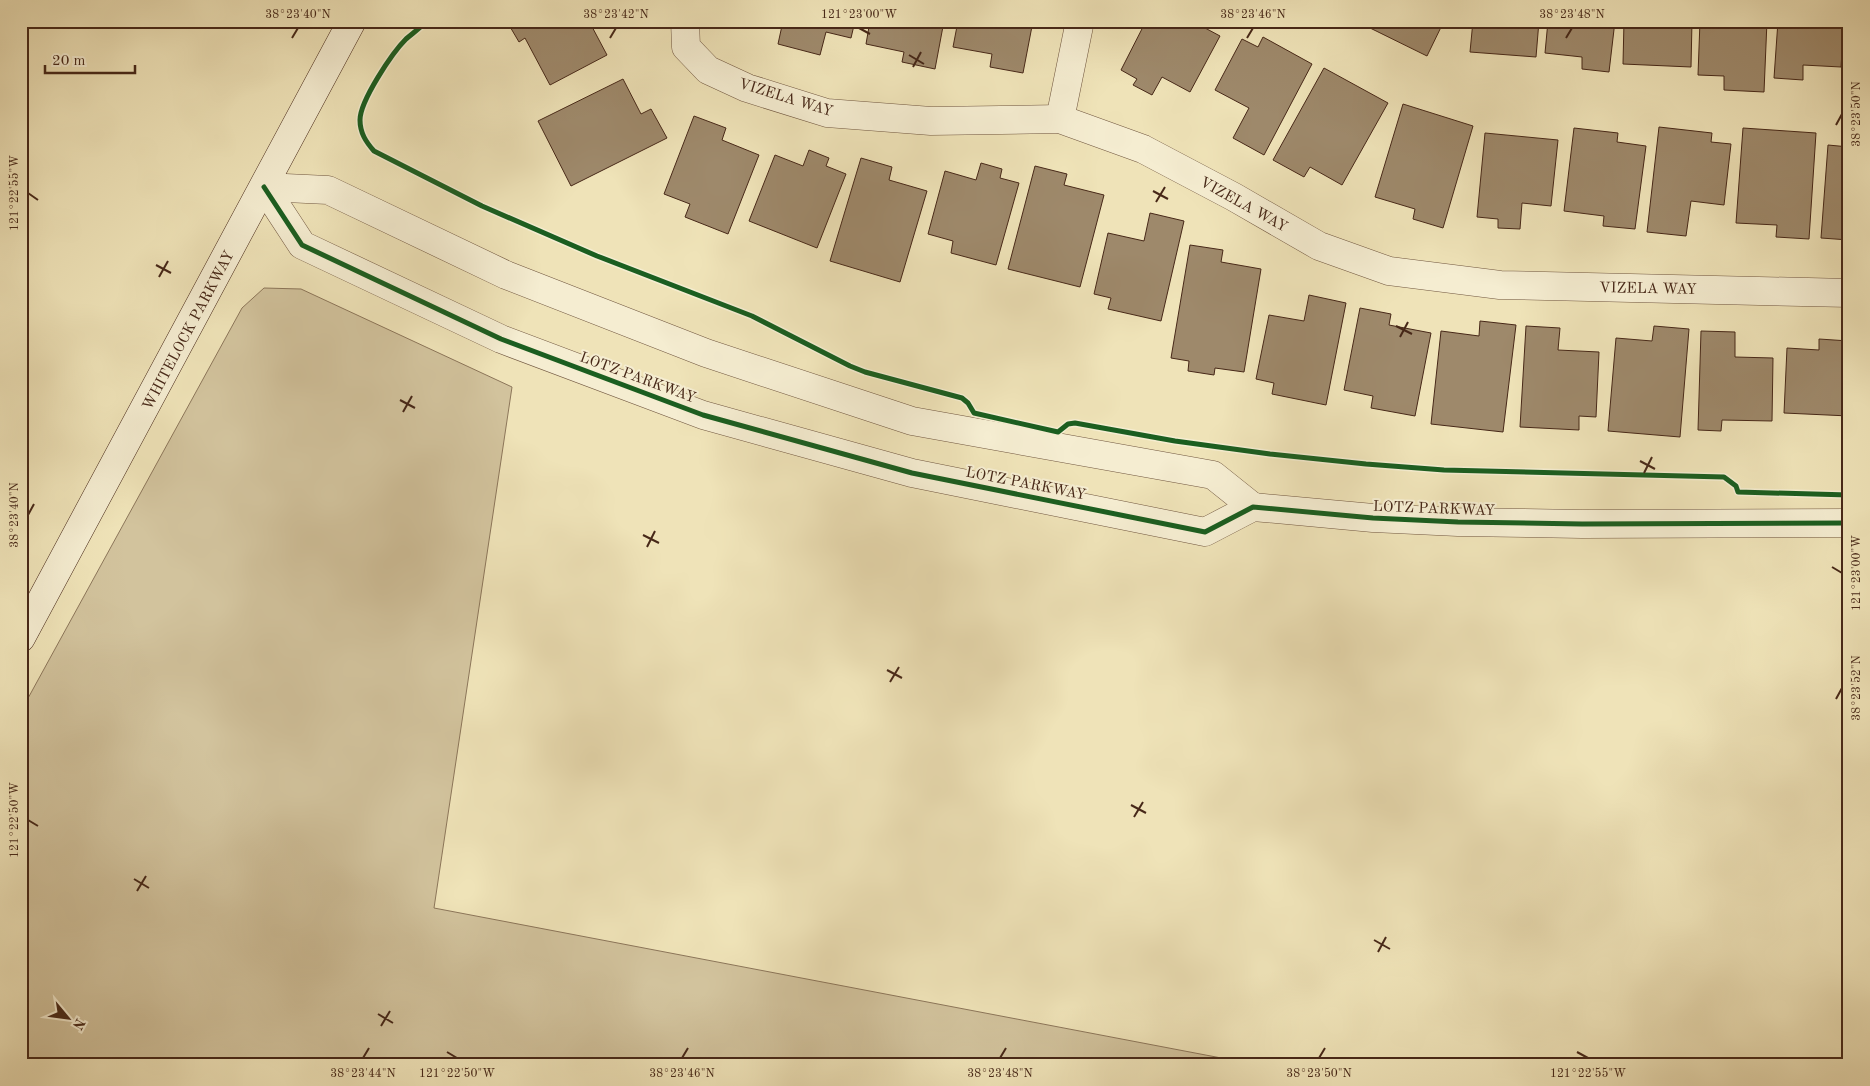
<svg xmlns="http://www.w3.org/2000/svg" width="1870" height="1086" viewBox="0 0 1870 1086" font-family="'Old Standard TT',serif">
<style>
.green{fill:#d2c39d;stroke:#8c765a}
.building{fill:#9e896b;stroke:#472818}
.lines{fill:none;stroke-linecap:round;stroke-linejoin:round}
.minor-casing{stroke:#715740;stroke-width:29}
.secondary-casing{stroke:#472818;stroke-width:29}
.minor{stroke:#f5edd1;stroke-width:28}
.secondary{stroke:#f5edd1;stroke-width:28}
.cycleway-casing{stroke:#f5edd1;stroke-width:8}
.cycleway{stroke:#1b5e20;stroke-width:5}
.ticks{fill:none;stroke:#472818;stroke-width:2}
.labels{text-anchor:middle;stroke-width:4;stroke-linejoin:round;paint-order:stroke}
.street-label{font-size:15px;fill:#472818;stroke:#f5edd1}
.neatline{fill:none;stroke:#472818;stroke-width:2}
.ticks-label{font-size:12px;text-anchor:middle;fill:#472818}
</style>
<rect width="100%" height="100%" fill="#efe3b8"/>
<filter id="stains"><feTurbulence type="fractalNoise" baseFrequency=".004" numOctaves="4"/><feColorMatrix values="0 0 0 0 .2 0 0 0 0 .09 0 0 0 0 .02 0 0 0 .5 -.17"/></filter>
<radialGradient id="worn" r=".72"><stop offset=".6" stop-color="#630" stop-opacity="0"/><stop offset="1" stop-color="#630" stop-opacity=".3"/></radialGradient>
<path class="green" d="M264,288l37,1 211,98 -78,521 824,157h-1237v-354l221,-403z"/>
<g class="building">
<path d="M516,21h78l-4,2 17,32 -57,30 -25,-47 -6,4 -10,-17z"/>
<path d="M783,21h72l-4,17 -25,-6 -6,23 -42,-11z"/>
<path d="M870,21h74l-9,48 -33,-7 2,-10 -38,-8z"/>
<path d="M958,21h75l-10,52 -33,-6 2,-13 -39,-7z"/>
<path d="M1146,21h46l28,15 -30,56 -28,-15 -10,18 -19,-10 4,-6 -16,-9z"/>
<path d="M1369,21h75l-17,35 -61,-30z"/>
<path d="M1473,21h66l-3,36 -66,-5z"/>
<path d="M1548,21h67l-6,51 -27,-3v-12l-37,-4z"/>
<path d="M1624,21h68l-1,46 -68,-3z"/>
<path d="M1700,21h67l-3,71 -40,-2v-14l-26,-1z"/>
<path d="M1778,21h66l-3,46 -38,-2v15l-29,-2z"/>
<path d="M1263,37l49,27 -48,91 -31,-17 16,-30 -34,-18 27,-51 16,8z"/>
<path d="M1324,68l64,35 -46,82 -32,-18 -6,10 -31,-17z"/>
<path d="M623,79l18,35 10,-5 16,29 -96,48 -33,-65z"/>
<path d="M1403,104l70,22 -30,102 -30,-9 2,-10 -40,-12z"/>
<path d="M694,116l32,12 -4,12 37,15 -31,79 -43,-17 5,-13 -26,-10z"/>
<path d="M1659,127l53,6 -1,9 20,2 -7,61 -33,-4 -5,35 -39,-4z"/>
<path d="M1574,128l44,5 -1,9 29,4 -11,83 -32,-3 1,-10 -40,-5z"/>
<path d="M1743,128l73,5 -7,106 -33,-2 1,-12 -41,-2z"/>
<path d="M1485,133l73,7 -7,66 -29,-3 -2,26 -22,-1v-9l-21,-2z"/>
<path d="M1828,145l21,2v93l-28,-2z"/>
<path d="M809,150l20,8 -3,8 20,8 -29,74 -68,-27 26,-66 28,11z"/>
<path d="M861,158l31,9 -3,13 38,11 -27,91 -70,-21z"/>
<path d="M981,163l21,6 -2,9 19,5 -23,82 -45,-12 2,-12 -25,-7 17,-63 31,9z"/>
<path d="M1035,166l32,8 -3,11 40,10 -24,92 -72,-18z"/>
<path d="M1150,213l34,8 -23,100 -53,-12 3,-11 -17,-4 14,-61 36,8z"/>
<path d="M1190,245l33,5 -2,12 40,7 -17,103 -29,-4 -1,7 -26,-4 1,-10 -18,-3z"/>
<path d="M1309,295l37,8 -20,102 -54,-11 2,-11 -18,-4 13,-64 35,6z"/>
<path d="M1360,308l31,6 -2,11 42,8 -16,83 -44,-8 2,-12 -29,-6z"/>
<path d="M1480,321l36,4 -13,107 -72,-8 10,-93 38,5z"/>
<path d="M1526,326l34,2 -2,22 41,2 -3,65 -17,-1v14l-59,-3z"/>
<path d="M1654,326l35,3 -9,108 -72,-6 8,-93 36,3z"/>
<path d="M1701,331l34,1v25l38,1 -1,63 -50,-1 -1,11 -23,-1z"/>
<path d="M1819,339l30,2v75l-65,-3 3,-65 32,2z"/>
</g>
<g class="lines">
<defs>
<g id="minor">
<path d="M685,21l1,26 22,23 39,18 80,25 104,8 129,-2 83,30 91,48 85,49 70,25 111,14 349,8"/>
<path d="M1060,119l20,-98"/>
<path d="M264,187l38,58 199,94 202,76 209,58 293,59 48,-25 120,11 85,4 124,2 267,-1"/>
<path d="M264,187l64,3 178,85 200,78 206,68 301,54 40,32"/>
</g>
<path id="secondary" d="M21,638l331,-617"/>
</defs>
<use href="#minor" class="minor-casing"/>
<use href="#secondary" class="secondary-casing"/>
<use href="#minor" class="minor"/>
<use href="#secondary" class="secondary"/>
<defs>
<g id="cycleway">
<path d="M427,21c-7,7 -14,12 -21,18 -14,14 -46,62 -46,81 0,13 6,22 14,31l108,55 115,50 155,60 98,50 15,6 97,26 6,5 6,10 84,19 10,-8 7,-1 100,18 95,13 96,10 78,6 280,7 12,9 2,6 111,3"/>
<path d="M264,187l38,58 199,94 202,76 209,58 293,59 48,-25 120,11 85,4 124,2 267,-1"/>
</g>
</defs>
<use href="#cycleway" class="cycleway-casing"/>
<use href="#cycleway" class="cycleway"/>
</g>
<path class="ticks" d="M859,28l11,6M292,38l6,-10M610,38l6,-10M1247,38l6,-10M1566,38l6,-10M909,55l15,9M913,67l8,-15M1836,125l6,-11M1153,191l15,8M28,193l10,7M1156,202l9,-15M156,265l15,8M159,277l9,-16M1396,326l16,8M1400,337l8,-15M400,400l15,8M403,412l9,-16M1640,461l15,8M1644,473l8,-16M28,515l6,-11M643,535l16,8M647,547l8,-16M1832,567l10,6M887,670l15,8M890,682l9,-15M1836,699l6,-11M1131,805l15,8M1134,817l9,-15M28,820l10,6M134,879l15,9M137,891l9,-15M1374,940l16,9M1378,952l8,-15M378,1014l15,9M381,1026l9,-15M447,1052l10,6M1577,1052l11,6M363,1058l6,-10M682,1058l6,-10M1000,1058l6,-10M1319,1058l6,-10"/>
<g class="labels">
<g class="street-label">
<text transform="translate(786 97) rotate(17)" y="5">VIZELA WAY</text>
<text transform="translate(1244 204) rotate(29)" y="5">VIZELA WAY</text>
<text transform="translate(1648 288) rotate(1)" y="5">VIZELA WAY</text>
<text transform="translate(188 330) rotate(-62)" y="5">WHITELOCK PARKWAY</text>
<text transform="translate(638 377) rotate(20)" y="5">LOTZ PARKWAY</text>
<text transform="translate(1026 483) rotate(11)" y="5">LOTZ PARKWAY</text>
<text transform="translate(1434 508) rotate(2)" y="5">LOTZ PARKWAY</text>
</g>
</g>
<rect width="1870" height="1086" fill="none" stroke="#efe3b8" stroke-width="55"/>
<g transform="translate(68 1018) rotate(119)" stroke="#f5edd1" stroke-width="4" paint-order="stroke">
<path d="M0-4L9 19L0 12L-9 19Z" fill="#472818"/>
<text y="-8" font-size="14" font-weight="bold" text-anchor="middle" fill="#472818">N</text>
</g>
<path d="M45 65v8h90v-8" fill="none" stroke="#472818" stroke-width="2.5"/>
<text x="52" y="65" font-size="15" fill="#472818" stroke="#f5edd1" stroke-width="4" paint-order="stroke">20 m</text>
<rect x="28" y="28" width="1814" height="1030" class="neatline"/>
<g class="ticks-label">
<text x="298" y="18">38°23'40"N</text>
<text x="616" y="18">38°23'42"N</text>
<text x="859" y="18">121°23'00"W</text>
<text x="1253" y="18">38°23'46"N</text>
<text x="1572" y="18">38°23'48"N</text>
<text transform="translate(1856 114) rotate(-90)" y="4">38°23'50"N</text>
<text transform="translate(14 193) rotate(-90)" y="4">121°22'55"W</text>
<text transform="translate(14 515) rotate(-90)" y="4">38°23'40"N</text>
<text transform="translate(1856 573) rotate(-90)" y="4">121°23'00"W</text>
<text transform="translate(1856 688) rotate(-90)" y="4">38°23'52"N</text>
<text transform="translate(14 820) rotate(-90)" y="4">121°22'50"W</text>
<text x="363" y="1077">38°23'44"N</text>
<text x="457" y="1077">121°22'50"W</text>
<text x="682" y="1077">38°23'46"N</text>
<text x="1000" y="1077">38°23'48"N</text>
<text x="1319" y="1077">38°23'50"N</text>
<text x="1588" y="1077">121°22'55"W</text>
</g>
<rect width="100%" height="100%" filter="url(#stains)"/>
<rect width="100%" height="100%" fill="url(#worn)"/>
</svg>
